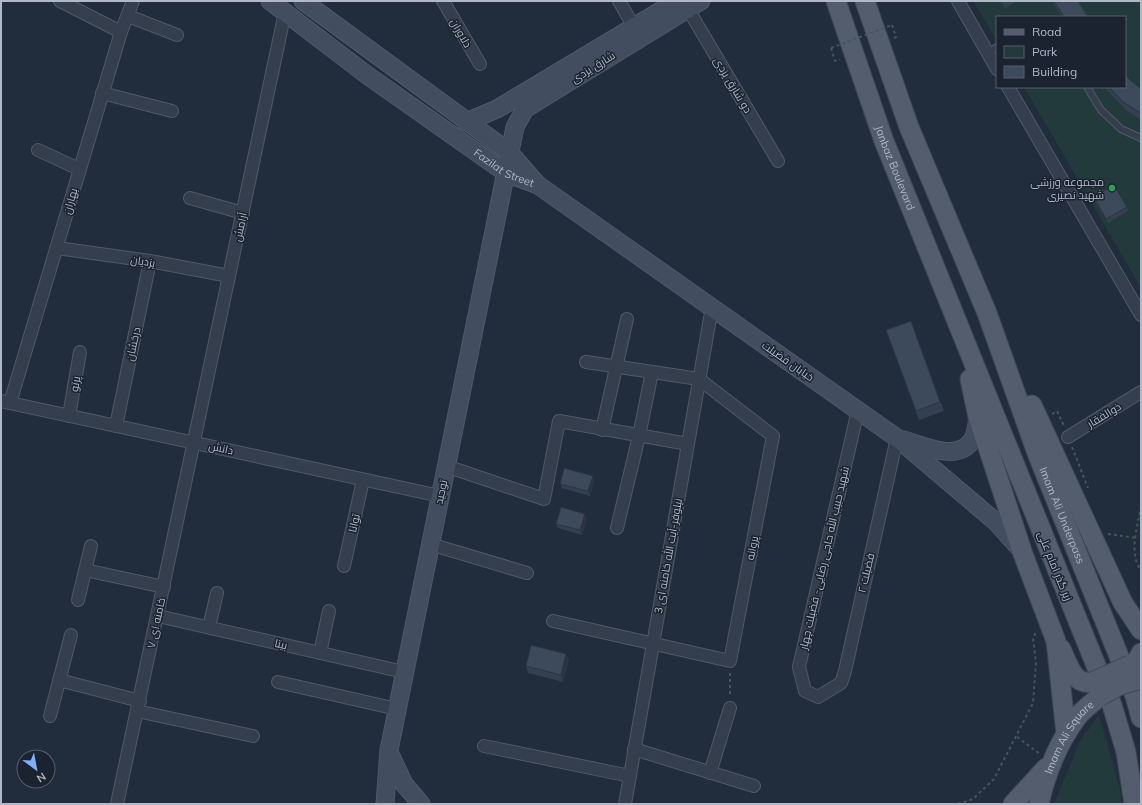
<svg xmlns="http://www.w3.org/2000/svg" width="1142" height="805" viewBox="0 0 1142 805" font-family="Mulish,Cairo,sans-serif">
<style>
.green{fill:#233a3d}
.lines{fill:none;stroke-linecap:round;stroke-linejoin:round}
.lane-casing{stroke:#515967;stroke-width:8}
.street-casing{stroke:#515967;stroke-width:14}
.secondary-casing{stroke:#515967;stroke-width:19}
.primary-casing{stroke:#3f4755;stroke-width:21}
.path{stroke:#41575a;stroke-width:2;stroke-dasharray:3 3;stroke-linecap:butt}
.lane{stroke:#353e4c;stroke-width:6}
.street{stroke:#353e4c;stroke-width:12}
.secondary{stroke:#434d60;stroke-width:17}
.primary{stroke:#535d6d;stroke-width:19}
.primary-bridge-casing{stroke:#3f4755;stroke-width:21;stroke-linecap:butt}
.path-bridge{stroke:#41575a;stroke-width:2;stroke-dasharray:3 3;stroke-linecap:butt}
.primary-bridge{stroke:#535d6d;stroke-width:19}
.wall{fill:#34404f}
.shaded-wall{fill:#2b3440}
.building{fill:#3d4a5c;stroke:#2b3440}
.leisure-dot{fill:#2e9e5b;stroke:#1b2331;stroke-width:1.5}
.labels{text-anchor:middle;stroke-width:3;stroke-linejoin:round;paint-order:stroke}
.street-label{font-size:11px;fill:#b1b9c8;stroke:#1b2331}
.poi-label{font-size:11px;fill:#b1b9c8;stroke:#1b2331;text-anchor:end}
</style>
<rect width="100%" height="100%" fill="#212c3c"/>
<g class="green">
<path d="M973,1h168v287l-117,-201h101v-70h-128v24z"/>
<path d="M1099,715l21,74 2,15h-68l26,-63z"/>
</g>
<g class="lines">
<defs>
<g id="lane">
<path d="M987,53l10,-6"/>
<path d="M1087,87l14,23 20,19 20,9"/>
</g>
<g id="street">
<path d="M60,1l61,31"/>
<path d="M443,1l37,63"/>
<path d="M619,1l15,26"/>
<path d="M958,1l39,68"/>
<path d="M688,9l90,152"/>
<path d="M128,16l49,19"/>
<path d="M1008,87l133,228"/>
<path d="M102,93l70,18"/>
<path d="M38,150l41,19"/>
<path d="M190,198l53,15"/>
<path d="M57,248l93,13 79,15"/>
<path d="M1,401l439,95"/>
<path d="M10,403l111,-371 12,-31"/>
<path d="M858,410l-59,257 6,24 13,6 23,-14 4,-12 52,-233"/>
<path d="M69,416l11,-64"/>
<path d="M116,426l34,-165"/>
<path d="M602,430l25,-111"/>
<path d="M1068,437l73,-45"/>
<path d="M446,466l98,33 15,-78 129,23"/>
<path d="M617,528l22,-92 13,-64"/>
<path d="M430,544l97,29"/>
<path d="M344,566l19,-86"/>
<path d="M85,570l79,17"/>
<path d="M78,600l13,-54"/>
<path d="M158,616l246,56"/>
<path d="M553,621l177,40 43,-225 -74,-57 -113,-17"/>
<path d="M209,627l8,-34"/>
<path d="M320,653l9,-42"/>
<path d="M59,680l81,21"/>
<path d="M278,682l119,27"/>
<path d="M137,711l116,25"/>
<path d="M50,716l21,-81"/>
<path d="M484,746l146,30"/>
<path d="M634,749l120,37"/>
<path d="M710,773l20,-65"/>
<path d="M117,804l168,-792"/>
<path d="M625,804l87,-497"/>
</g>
<g id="secondary">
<path id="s1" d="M270,1l97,74 139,98 32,12 359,253 99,84 25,28"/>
<path d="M303,1l206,151 27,31"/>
<path d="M466,122l31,-13 180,-108"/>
<path d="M904,440c20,6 55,23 69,-1 3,-6 4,-15 5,-22"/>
<path d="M390,754l14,30 17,20"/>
<path d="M385,804l4,-54 126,-623 10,-18 176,-108"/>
</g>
<g id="primary">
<path id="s2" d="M836,1l48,140 228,564 14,47 8,52"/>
<path id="s3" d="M865,1l44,126 78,186 50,140 98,243 6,22"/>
<path d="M970,379l8,38 45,137 33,87 10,93"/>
<path d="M1032,405l91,198 18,27"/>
<path d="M1061,649c7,14 12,37 31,33"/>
<path d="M1130,665l7,-4 4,-8"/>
<path d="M1013,804l33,-36"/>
<path id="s4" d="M1039,804c7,-31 20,-63 39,-88 6,-7 14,-13 21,-19"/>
</g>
</defs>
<use href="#lane" class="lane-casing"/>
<use href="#street" class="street-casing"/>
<use href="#secondary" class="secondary-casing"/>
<use href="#primary" class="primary-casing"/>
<g class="path">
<path d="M892,25l4,12 -2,1"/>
<path d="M831,48l4,13 5,-1"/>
<path d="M1052,414l5,-3 7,15"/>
<path d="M1072,447l16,41"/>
<path d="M1141,506c-3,19 -13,48 0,64"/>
<path d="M1108,534l29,4"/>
<path d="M730,673v23"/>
<path d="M1017,737l23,17"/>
<path d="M958,804l15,-5 21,-20 39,-76 3,-40 -3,-25 3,-6"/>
</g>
<use href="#lane" class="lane"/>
<use href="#street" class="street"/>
<use href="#secondary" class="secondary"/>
<use href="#primary" class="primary"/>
<defs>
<g id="primary-bridge">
<path d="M1092,682l38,-17"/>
<path d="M1099,697l21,-12 21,-6"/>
</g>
</defs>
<use href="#primary-bridge" class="primary-bridge-casing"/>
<path class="path-bridge" d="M831,48l61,-23"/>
<use href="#primary-bridge" class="primary-bridge"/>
</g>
<g class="wall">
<path d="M1001,1h17l-13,7z"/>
<path d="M1052,1h26l10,16h-26z"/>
<path d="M1130,80l11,9v31l-14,-9 -20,-21 -2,-3h20z"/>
<path d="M1094,197l33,10 1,4 -20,12 -13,-21z"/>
<path d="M911,321l33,90 -25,9 -33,-90z"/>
<path d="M594,480l-4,16 -28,-8 -2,-4z"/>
<path d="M587,519l-5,16 -24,-7 -2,-4z"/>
<path d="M566,654l3,6 -6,22 -35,-9 -2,-7z"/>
</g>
<g class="shaded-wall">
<path d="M593,476l1,4 -4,16 -2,-5z"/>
<path d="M585,514l2,5 -5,16 -2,-5z"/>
<path d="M566,654l3,6 -6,22 -2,-7z"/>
</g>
<g class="building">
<path d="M1054,1h24l10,16h-24z"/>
<path d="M1125,75l5,5 11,9v24l-18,-11 -14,-15h16z"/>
<path d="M1114,185l13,22 -21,12 -12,-22z"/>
<path d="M911,321l29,81 -24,9 -30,-81z"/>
<path d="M564,468l29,8 -5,15 -28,-7z"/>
<path d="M561,507l24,7 -5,16 -24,-6z"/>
<path d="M531,645l35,9 -5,21 -35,-9z"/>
</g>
<circle class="leisure-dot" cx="1112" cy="188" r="4"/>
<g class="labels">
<g class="street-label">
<text transform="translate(461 33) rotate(60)" y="4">دلاوران</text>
<text transform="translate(593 67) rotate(-32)" y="4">شارق یزدی</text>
<text transform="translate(733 85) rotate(59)" y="4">دو شارق یزدی</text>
<text dy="4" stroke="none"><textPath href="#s1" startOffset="288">Fazilat Street</textPath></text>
<text dy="4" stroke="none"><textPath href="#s2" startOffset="177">Janbaz Boulevard</textPath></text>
<text transform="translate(70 201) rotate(-74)" y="4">بهاران</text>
<text transform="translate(240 227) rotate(-78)" y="4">آرامش</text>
<text transform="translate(143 261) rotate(9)" y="4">یزدیان</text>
<text transform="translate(133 344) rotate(-78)" y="4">درخشان</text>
<text transform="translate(788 361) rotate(35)" y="4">خیابان فضیلت</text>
<text transform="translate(75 384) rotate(-81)" y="4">پرتو</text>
<text transform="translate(1104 415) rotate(-31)" y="4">ذوالفقار</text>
<text transform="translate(221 448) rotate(12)" y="4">دانش</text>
<text transform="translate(441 492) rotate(-78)" y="4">توحید</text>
<text dy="4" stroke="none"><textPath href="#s3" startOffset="551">Imam Ali Underpass</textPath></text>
<text transform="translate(354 523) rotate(-77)" y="4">توانا</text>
<text transform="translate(752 548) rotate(-79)" y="4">پروانه</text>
<text transform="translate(668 556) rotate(-80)" y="4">نیلوفر-آیت الله خامنه ای 3</text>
<text transform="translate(824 558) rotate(-77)" y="4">شهید حبیب الله حاجی رضایی- فضیلت چهار</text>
<text transform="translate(1055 566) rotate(68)" y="4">زیر گذر امام علی</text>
<text transform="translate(866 573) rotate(-77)" y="4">فضیلت ۲</text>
<text transform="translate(156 623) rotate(-78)" y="4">خامنه ای ۷</text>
<text transform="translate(281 644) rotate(13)" y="4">بیتا</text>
<text dy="4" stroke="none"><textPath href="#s4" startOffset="74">Imam Ali Square</textPath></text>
</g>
<g class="poi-label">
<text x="1104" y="186">مجموعه ورزشی<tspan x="1104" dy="13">شهید نصیری</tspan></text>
</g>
</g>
<rect width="1142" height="805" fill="none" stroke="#b1b9c8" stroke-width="4"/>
<rect x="996" y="16" width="130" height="72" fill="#1b2331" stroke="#575f6d"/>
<rect x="1004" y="29" width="20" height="6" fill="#535d6d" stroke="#575f6d"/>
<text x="1032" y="36" font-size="12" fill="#b1b9c8">Road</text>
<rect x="1004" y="46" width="20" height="12" fill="#233a3d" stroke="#575f6d"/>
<text x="1032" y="56" font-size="12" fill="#b1b9c8">Park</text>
<rect x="1004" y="66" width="20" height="12" fill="#3d4a5c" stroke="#575f6d"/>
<text x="1032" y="76" font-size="12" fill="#b1b9c8">Building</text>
<g transform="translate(36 769) rotate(148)"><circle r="19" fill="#1b2331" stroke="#575f6d"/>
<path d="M0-3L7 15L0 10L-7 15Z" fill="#82aefc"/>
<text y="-6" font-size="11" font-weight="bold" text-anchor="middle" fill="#b1b9c8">N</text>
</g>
</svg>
